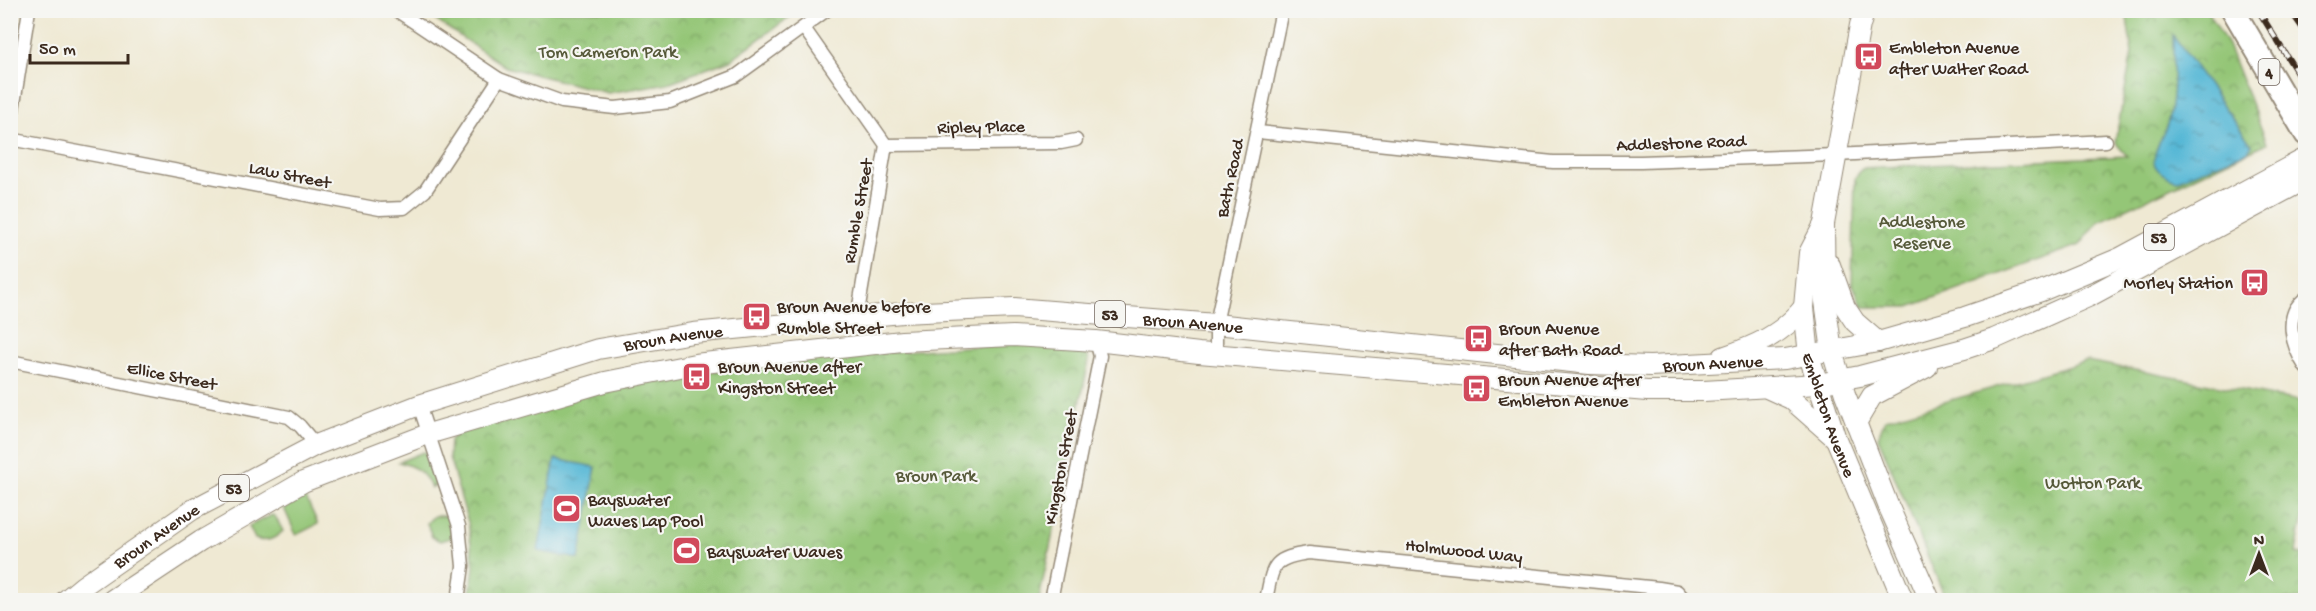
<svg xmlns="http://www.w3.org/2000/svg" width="2316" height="611" viewBox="0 0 2316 611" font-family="'Gochi Hand',sans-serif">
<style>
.green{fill:#94c677;stroke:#68784a;stroke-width:1.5}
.park{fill:url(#park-crowns);stroke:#68784a;stroke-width:1.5}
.water{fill:url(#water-ripples);stroke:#49717a;stroke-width:1.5}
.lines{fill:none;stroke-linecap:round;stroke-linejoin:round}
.street-casing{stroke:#958a78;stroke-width:15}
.primary-casing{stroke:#958a78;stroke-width:22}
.highway-casing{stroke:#958a78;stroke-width:26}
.street{stroke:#fff;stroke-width:12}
.primary{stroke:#fff;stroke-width:20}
.highway{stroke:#fff;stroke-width:22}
.rail-casing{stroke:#3b2a1e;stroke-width:6}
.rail{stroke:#f6f6f2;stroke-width:4;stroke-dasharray:11;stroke-linecap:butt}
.labels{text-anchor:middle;stroke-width:4.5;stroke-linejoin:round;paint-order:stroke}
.shield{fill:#f6f6f2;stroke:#73675e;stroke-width:1.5}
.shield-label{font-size:16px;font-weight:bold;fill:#3b2a1e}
.poi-label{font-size:18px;fill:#3b2a1e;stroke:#f6f6f2;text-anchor:start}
.park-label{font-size:18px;fill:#565939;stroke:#f6f6f2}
.street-label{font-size:18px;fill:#3b2a1e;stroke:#f6f6f2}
</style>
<defs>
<pattern id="park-crowns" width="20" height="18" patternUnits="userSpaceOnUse" patternTransform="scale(1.5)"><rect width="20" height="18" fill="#94c677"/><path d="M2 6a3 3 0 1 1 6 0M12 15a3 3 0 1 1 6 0" fill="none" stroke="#7aa161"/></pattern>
<pattern id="water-ripples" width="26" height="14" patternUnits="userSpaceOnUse" patternTransform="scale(1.5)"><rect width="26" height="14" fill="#57b8d6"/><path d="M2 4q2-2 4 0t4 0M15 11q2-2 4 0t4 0" fill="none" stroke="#4996ad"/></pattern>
</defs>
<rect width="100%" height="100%" fill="#f6f6f2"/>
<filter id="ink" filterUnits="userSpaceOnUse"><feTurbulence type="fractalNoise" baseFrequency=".0167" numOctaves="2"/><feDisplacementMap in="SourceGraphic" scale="12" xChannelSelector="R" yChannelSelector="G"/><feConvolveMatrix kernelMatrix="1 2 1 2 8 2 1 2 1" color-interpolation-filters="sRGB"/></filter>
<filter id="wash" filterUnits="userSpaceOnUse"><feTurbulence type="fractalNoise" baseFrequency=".008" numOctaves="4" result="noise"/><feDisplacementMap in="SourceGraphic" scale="24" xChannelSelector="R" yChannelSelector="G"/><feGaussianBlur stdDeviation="1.35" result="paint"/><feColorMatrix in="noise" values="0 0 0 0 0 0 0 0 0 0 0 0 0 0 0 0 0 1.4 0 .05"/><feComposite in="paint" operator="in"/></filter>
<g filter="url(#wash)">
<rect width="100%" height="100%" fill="#efe9d3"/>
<g class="green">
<path d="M423,452l7,2 12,27 -11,7c-7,-17 -16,-21 -32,-26z"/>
<path d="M304,497l2,1 12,26 -22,11 -12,-27z"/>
<path d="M272,515l3,1 8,15c-8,8 -17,12 -28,8l-6,-13z"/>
<path d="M434,516h16l4,21 -14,4 -8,-4 -5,-14z"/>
</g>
<g class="park">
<path d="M422,11h376l-68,49 -62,23 -60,10 -102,-26z"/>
<path d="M2126,11h82l20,34 39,98 -169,79 -18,23 -171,62h-46l-11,-24 3,-104 7,-11 265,-12 -12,-14 17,-89z"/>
<path d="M1024,343l47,3 14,4 4,10 -50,240h-570l5,-33 -6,-45 -19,-65 1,-17 11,-13 161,-43 102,-15 91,-12z"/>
<path d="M2087,361l218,41v104l-9,47 9,3v44h-359l-68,-163 7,-18z"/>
</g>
<g class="water">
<path d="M2173,36l79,109 -4,6 -70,29c-8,-1 -24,-9 -24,-19 1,-17 11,-27 14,-40 7,-28 5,-57 5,-85z"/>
<path d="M555,459l41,8 -17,92 -41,-8z"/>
</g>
</g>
<g filter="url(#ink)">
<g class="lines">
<defs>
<g id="street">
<path d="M396,10l103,69 63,23 53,6 55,-6 66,-26 91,-66"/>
<path d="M804,28l82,117 -29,173"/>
<path d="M10,128l19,-118"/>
<path d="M1258,132l295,30h88l195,-7 270,-14"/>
<path d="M10,139l370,70 24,-1 21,-17 74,-112"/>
<path d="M886,145l175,-2 15,-3"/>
<path d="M2306,298c-24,16 -14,49 0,70"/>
<path d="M2294,341l12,-5"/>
<path d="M1216,354v-30l66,-314"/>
<path d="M10,361l279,56 11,9 16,19"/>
<path d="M419,405l40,121 4,40 -5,34"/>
<path d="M1051,600l49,-244 -4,-15"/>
<path d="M1266,600c7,-34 5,-42 43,-47l350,35 18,3 8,9"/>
</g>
<g id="primary">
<path d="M1865,10l-5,15 -36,199 1,77 7,50 13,43 43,111 42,95"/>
<path id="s1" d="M1823,226l-14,27 -5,54 5,49 27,83 67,161"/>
<path d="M1830,265l15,42 10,15 23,20"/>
<path d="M1723,357c32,-11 60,-23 81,-50"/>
<path d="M1769,389l22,10 43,38"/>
<path d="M1856,423l16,-27 55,-29"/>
<path id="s2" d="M66,600l17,-14 109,-76 124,-65 103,-40 179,-56 95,-16 209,-20 112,-5 202,16 374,40 60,2 135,-7 93,-17 87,-25 76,-26 79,-33 186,-100"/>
<path d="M112,600l89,-59 102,-59 125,-48 177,-52 90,-18 207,-23 111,-5 83,5 103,12 448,38h57l114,-7 42,-8 104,-27 30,-10 96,-43 216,-117"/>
</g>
<path id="highway" d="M2233,10l73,124"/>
</defs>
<use href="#street" class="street-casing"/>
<use href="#primary" class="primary-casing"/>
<use href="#highway" class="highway-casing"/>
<use href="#street" class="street"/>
<use href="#primary" class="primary"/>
<use href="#highway" class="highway"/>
<defs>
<g id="rail">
<path d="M2258,10l48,77"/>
<path d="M2290,10l16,23"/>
</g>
</defs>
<use href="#rail" class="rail-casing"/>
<use href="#rail" class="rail"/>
</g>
</g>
<defs>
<symbol id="bus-square" viewBox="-11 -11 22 22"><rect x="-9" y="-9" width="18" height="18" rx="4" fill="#d1495b" stroke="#f6f6f2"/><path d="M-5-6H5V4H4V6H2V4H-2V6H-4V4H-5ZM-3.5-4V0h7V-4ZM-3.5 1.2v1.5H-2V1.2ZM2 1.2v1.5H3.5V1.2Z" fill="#fff"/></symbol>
<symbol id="stadium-square" viewBox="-11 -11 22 22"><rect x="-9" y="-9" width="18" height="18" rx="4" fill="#d1495b" stroke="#f6f6f2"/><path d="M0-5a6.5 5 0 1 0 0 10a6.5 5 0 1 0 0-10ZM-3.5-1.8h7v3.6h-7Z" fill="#fff"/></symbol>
</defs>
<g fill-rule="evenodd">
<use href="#bus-square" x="1852" y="40" width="33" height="33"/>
<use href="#bus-square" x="2238" y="266" width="33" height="33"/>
<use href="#bus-square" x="740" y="300" width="33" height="33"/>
<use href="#bus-square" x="1462" y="322" width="33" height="33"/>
<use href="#bus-square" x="680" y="360" width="33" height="33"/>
<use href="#bus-square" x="1460" y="372" width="33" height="33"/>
<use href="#stadium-square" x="550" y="492" width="33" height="33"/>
<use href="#stadium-square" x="670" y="534" width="33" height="33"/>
</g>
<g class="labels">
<g class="shield">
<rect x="2258.5" y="59" width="21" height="26" rx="4.5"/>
<rect x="2144" y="224" width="30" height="26" rx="4.5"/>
<rect x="1095" y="301" width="30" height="26" rx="4.5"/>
<rect x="219" y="475" width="30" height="26" rx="4.5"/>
</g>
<g class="shield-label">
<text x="2269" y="78">4</text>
<text x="2159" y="243">53</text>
<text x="1110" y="320">53</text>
<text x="234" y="494">53</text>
</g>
<g class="poi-label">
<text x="1889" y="53">Embleton Avenue<tspan x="1889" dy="21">after Walter Road</tspan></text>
<text x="2233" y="288" text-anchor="end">Morley Station</text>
<text x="777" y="312">Broun Avenue before<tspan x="777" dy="21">Rumble Street</tspan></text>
<text x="1499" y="334">Broun Avenue<tspan x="1499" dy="21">after Bath Road</tspan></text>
<text x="718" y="372">Broun Avenue after<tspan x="718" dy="21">Kingston Street</tspan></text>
<text x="1498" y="385">Broun Avenue after<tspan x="1498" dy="21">Embleton Avenue</tspan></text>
<text x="588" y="505">Bayswater<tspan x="588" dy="21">Waves Lap Pool</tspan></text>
<text x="707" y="557">Bayswater Waves</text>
</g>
<g class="park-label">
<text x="608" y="57">Tom Cameron Park</text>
<text x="1922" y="227">Addlestone<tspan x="1922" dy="21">Reserve</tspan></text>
<text x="936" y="481">Broun Park</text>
<text x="2093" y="488">Wotton Park</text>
</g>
<g class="street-label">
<text transform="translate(981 126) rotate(-1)" y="6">Ripley Place</text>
<text transform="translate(1681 142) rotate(-2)" y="6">Addlestone Road</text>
<text transform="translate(290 174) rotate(11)" y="6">Law Street</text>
<text transform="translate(1229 178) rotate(-78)" y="6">Bath Road</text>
<text transform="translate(857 211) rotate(-80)" y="6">Rumble Street</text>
<text dy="6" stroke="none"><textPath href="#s2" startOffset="1191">Broun Avenue</textPath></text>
<text dy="6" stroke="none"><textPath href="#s2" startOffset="669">Broun Avenue</textPath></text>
<text dy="6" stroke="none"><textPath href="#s2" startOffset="1713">Broun Avenue</textPath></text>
<text transform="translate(172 375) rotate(11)" y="6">Ellice Street</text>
<text dy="6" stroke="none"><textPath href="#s1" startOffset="196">Embleton Avenue</textPath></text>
<text transform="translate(1060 467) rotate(-79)" y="6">Kingston Street</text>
<text dy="6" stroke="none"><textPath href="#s2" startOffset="111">Broun Avenue</textPath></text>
<text transform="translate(1464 550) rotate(6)" y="6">Holmwood Way</text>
</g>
</g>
<rect width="2316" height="611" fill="none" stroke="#f6f6f2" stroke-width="36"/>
<g transform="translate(2259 554)" stroke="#f6f6f2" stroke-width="4.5" paint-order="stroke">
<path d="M0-4.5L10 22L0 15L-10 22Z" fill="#3b2a1e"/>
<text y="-9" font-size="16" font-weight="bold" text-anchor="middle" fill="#3b2a1e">N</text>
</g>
<path d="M30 54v9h98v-9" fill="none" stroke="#3b2a1e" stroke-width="3"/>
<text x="39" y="54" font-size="18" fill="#3b2a1e" stroke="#f6f6f2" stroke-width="4.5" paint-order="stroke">50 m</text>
</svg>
